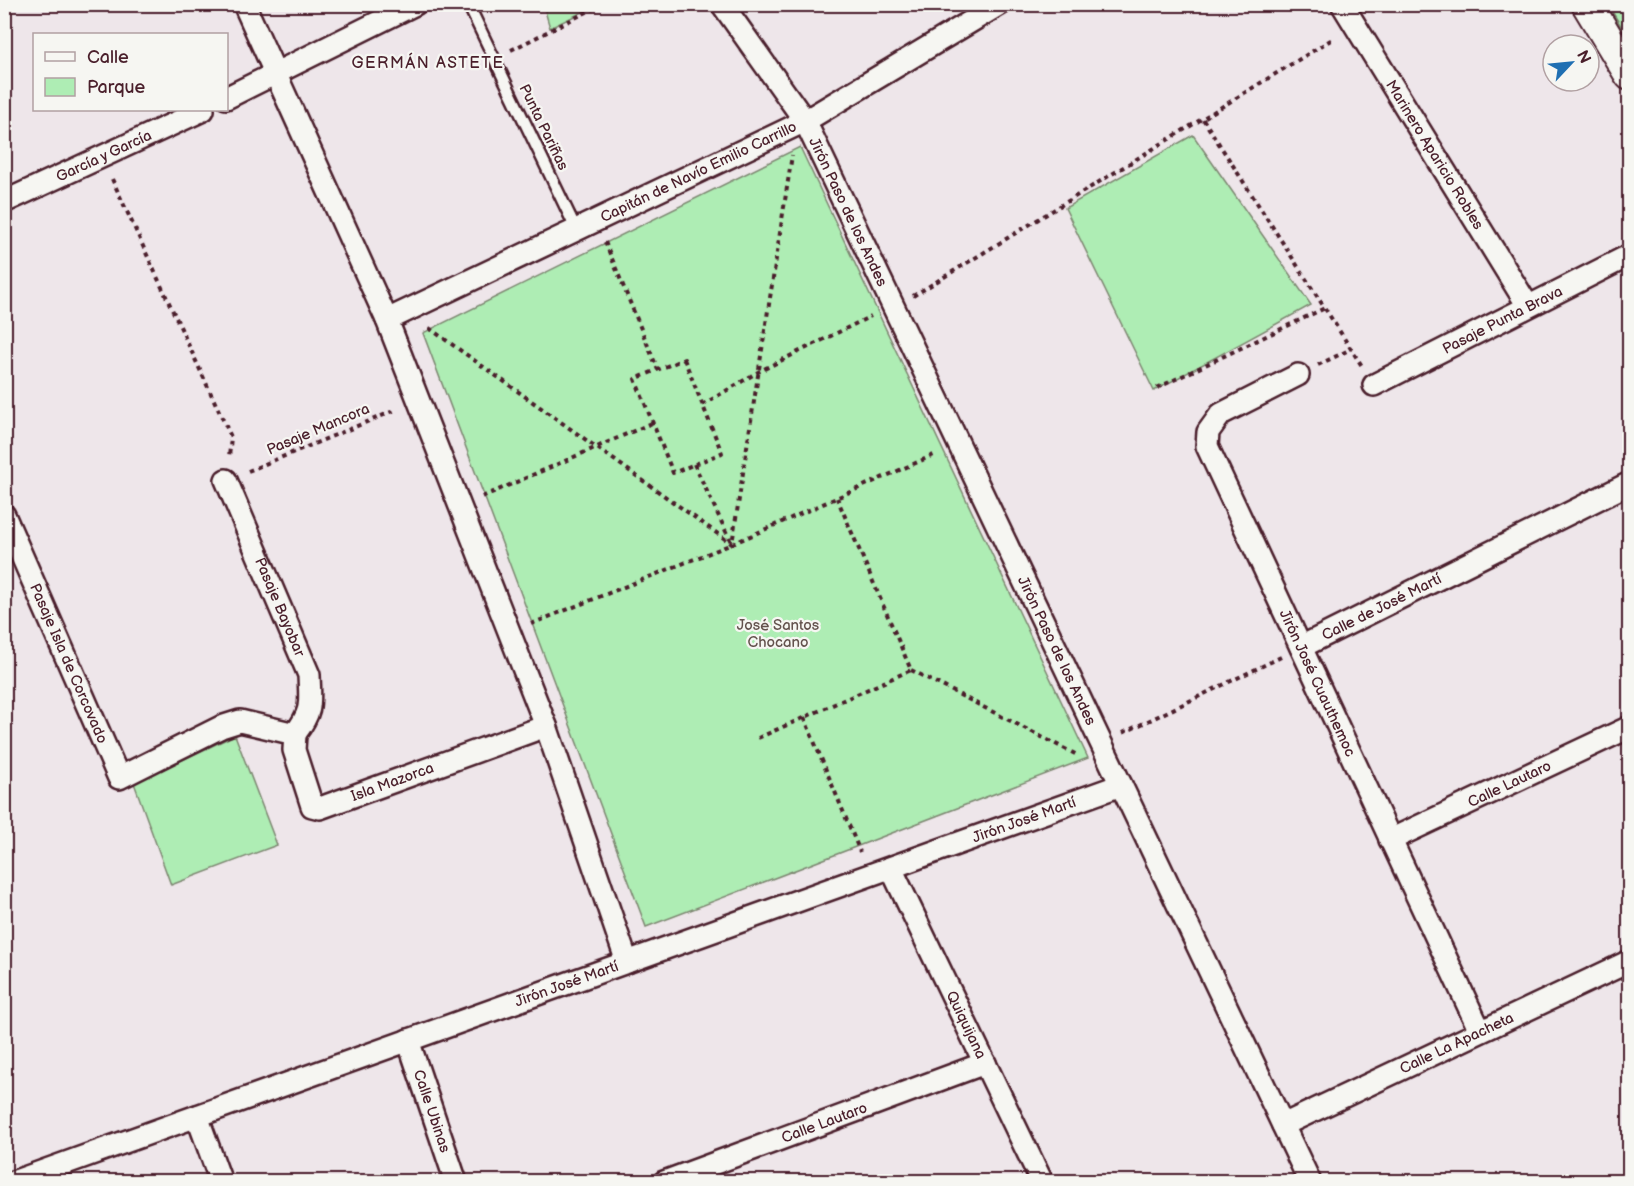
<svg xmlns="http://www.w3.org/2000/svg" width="1634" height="1186" viewBox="0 0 1634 1186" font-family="'Balsamiq Sans',sans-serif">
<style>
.green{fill:#aeedb4;stroke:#7c8670;stroke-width:1.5}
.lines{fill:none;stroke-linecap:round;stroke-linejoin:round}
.lane-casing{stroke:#4a1f2b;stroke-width:15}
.street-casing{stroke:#4a1f2b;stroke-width:26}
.secondary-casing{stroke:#4a1f2b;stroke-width:34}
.path{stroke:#4a1f2b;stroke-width:4;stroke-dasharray:4.5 4.5;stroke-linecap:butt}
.lane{stroke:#f6f6f2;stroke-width:10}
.street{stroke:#f6f6f2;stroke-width:21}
.secondary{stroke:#f6f6f2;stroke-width:30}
.labels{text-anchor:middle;stroke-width:4.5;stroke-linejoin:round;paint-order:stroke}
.street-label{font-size:15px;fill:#4a1f2b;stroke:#f6f6f2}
.park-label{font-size:15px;fill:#63524d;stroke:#f6f6f2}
.neighbourhood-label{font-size:16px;letter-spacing:1.5px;fill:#4a1f2b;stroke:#f6f6f2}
</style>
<rect width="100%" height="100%" fill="#eee6ea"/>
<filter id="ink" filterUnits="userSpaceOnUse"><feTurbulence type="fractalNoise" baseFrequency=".0167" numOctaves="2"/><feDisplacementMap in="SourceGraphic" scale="12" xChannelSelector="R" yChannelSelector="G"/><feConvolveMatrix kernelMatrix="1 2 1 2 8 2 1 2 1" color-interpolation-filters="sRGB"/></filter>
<g filter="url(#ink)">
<g class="green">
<path d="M543,4h54v1l-47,23z"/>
<path d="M1608,5h21v34z"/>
<path d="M1193,135l118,170 -157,86 -89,-183z"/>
<path d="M800,147l288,611 -442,169 -223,-594z"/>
<path d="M235,735l42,110 -106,40 -37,-102z"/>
</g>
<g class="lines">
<defs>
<path id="lane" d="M468,4l109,227"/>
<g id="street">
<path d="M244,4l143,316 159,406 81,236"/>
<path id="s1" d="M722,4l83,117 505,1061"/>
<path id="s2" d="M1342,4l186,302"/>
<path d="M226,98l189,-94"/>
<path id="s3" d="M4,202l199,-92"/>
<path id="s4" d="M387,320l418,-199 195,-117"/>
<path id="s5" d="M1298,375l-77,39 -13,18 -1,14 273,585"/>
<path id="s6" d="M1374,385l256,-130"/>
<path id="s7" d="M226,480l83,195c1,29 4,35 -14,59"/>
<path id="s8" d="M4,515l115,263 102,-51 19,-6 55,13"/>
<path id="s9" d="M1301,647l329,-164"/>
<path id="s10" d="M295,734l-1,16 18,56 8,2 226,-82"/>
<path id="s11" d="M1390,840l240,-113"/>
<path id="s12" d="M891,868l151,314"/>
<path id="s13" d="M408,1040l48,142"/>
<path d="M197,1116l24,66"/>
<path id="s14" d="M1283,1125l347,-164"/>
<path id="s15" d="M13,1182l1108,-397"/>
<path id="s16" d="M664,1182l321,-119"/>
</g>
<path id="secondary" d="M1587,4l43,71"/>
</defs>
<use href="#lane" class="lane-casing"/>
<use href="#street" class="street-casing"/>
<use href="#secondary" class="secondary-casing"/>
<g class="path">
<path d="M511,50l92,-46"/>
<path d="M1203,119l159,247"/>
<path d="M112,179l119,258 -2,20"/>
<path d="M605,242l53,128"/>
<path d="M913,296l421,-258"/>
<path d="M429,328l303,216 60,-389"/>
<path d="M684,359l38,94 -49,20 -38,-94z"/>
<path d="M1318,365l33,-16"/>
<path d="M1157,388l168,-80"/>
<path d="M702,405l56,-33 113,-56"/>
<path d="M694,464l37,78"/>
<path d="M248,471l148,-61"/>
<path d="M482,497l170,-74"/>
<path d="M531,624l201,-80 204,-90"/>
<path d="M911,670l168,86"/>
<path d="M804,717l56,135"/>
<path d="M1123,733l158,-76"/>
<path d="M758,738l153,-68 -74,-172"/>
</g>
<use href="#lane" class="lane"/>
<use href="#street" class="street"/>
<use href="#secondary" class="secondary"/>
</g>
</g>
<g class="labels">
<g class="street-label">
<text transform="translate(544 127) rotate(64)" y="5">Punta Pariñas</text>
<text dy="5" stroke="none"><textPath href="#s2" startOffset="177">Marinero Aparicio Robles</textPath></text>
<text dy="5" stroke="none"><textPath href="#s3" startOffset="110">García y García</textPath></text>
<text dy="5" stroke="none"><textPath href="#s4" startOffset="345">Capitán de Navío Emilio Carrillo</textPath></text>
<text dy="5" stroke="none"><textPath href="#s1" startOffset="244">Jirón Paso de los Andes</textPath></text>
<text dy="5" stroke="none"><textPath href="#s6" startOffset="144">Pasaje Punta Brava</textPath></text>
<text transform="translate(318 429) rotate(-23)" y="5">Pasaje Mancora</text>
<text dy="5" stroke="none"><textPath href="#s9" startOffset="90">Calle de José Martí</textPath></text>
<text dy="5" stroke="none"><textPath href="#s7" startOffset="138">Pasaje Bayobar</textPath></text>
<text dy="5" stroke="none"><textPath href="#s1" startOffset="730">Jirón Paso de los Andes</textPath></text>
<text dy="5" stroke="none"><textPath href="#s8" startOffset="162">Pasaje Isla de Corcovado</textPath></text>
<text dy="5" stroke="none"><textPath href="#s5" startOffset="384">Jirón José Cuauthemoc</textPath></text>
<text dy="5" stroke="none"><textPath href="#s10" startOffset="160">Isla Mazorca</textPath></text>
<text dy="5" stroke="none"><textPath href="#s11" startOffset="132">Calle Lautaro</textPath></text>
<text dy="5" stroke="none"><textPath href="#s15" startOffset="1074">Jirón José Martí</textPath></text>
<text dy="5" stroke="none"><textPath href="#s15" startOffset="588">Jirón José Martí</textPath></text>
<text dy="5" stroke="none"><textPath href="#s12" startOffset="174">Quiquijana</textPath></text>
<text dy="5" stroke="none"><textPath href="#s14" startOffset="192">Calle La Apacheta</textPath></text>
<text dy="5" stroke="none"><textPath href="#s13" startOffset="75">Calle Ubinas</textPath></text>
<text dy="5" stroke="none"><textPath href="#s16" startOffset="171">Calle Lautaro</textPath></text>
</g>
<g class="park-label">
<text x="778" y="630">José Santos<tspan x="778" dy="17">Chocano</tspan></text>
</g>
<g class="neighbourhood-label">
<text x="428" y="68">GERMÁN ASTETE</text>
</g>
</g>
<rect width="1634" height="1186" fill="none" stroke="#f6f6f2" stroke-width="24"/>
<rect x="12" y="12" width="1610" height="1162" fill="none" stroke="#4a1f2b" stroke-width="2" filter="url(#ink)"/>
<rect x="33" y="33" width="195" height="78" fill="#f6f6f2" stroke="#b1a0a2" stroke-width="1.5"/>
<rect x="45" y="52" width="30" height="9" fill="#f6f6f2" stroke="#b1a0a2" stroke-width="1.5"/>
<text x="87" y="63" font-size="18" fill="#4a1f2b">Calle</text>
<rect x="45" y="78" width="30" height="18" fill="#aeedb4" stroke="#b1a0a2" stroke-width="1.5"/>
<text x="87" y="93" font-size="18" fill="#4a1f2b">Parque</text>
<g transform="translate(1571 63) rotate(64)"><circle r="28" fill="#f6f6f2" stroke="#b1a0a2" stroke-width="1.5"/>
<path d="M0-4.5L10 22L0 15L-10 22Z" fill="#1f6fb2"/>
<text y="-9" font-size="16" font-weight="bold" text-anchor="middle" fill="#4a1f2b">N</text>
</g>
</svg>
